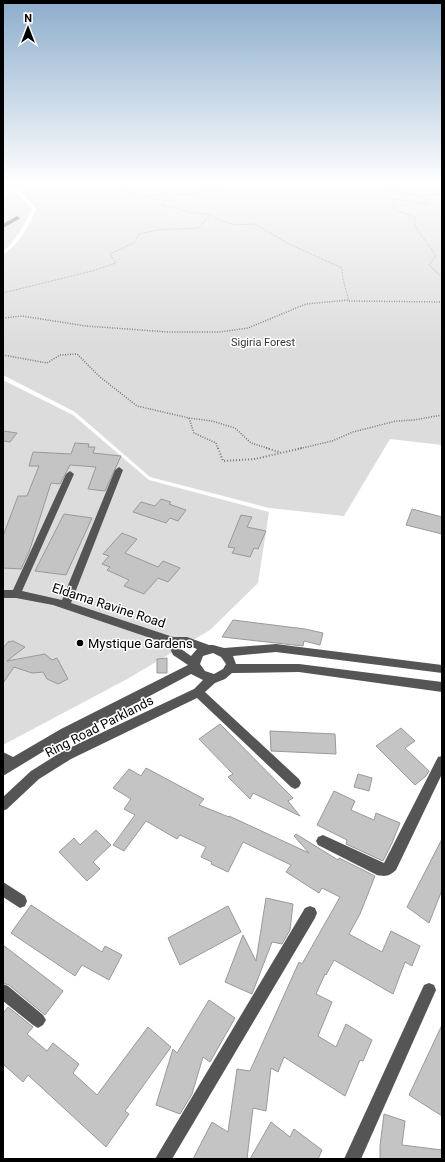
<svg xmlns="http://www.w3.org/2000/svg" width="445" height="1162" viewBox="0 0 445 1162" font-family="Roboto,sans-serif">
<style>
.green{fill:#dcdcdc}
.building{fill:#c4c4c4;stroke:#999}
.lines{fill:none;stroke-linecap:round;stroke-linejoin:round}
.path-far2{stroke:#777;stroke-width:1;stroke-dasharray:0.5 1;stroke-linecap:butt}
.path-far1{stroke:#777;stroke-width:1.5;stroke-dasharray:1 1.5;stroke-linecap:butt}
.path{stroke:#777;stroke-width:2;stroke-dasharray:1 2;stroke-linecap:butt}
.minor{fill:#555;fill-rule:evenodd}
.poi-dot{fill:#000;stroke:#fff;stroke-width:1.5}
.labels{text-anchor:middle;stroke-width:3;stroke-linejoin:round;paint-order:stroke}
.far-park-label{font-size:11px;fill:#333;stroke:#fff}
.street-label{font-size:13px;fill:#000;stroke:#fff}
.poi-label{font-size:13px;fill:#000;stroke:#fff;text-anchor:start}
</style>
<rect width="100%" height="100%" fill="#fff"/>
<g class="green">
<path d="M3,182h439v263l-52,-6 -46,77 -75,-8 -119,-31 -75,-65 -72,-37v-120c17,-12 25,-27 33,-46l-16,-18 -17,1z"/>
<path d="M16,192l16,17c-8,15 -15,32 -29,42v-58z"/>
<path d="M3,380l70,35 76,65 120,32 -11,71 -48,47 -81,48 -126,67z"/>
</g>
<g class="building">
<path d="M3,431l14,2 -7,9 -7,-1z"/>
<path d="M75,443l14,1 -1,3h7l-2,6 28,3 -16,35 -17,-2 8,-22 -26,-2 -10,19 -9,-1 -22,69 -8,17 -18,-1v-32l15,-40h9l12,-30h-10l4,-14 38,2z"/>
<path d="M161,499l10,3 -2,2 17,6 -8,11 -8,-3 -4,5 -33,-11 8,-10 14,4z"/>
<path d="M412,509l30,8v17l-36,-9z"/>
<path d="M64,514l28,4 -26,57 -31,-4z"/>
<path d="M241,515l11,2 -5,10 19,4 -8,18 -4,-1 -4,9 -18,-4 3,-5 -7,-1z"/>
<path d="M122,533l15,6 -12,14 33,14 5,-6 17,7 -12,14 -10,-4 -14,16 -20,-8 5,-6 -22,-10 3,-3 -8,-3 7,-8 -6,-2z"/>
<path d="M233,620l72,9 18,4 -3,12 -16,-4 -1,5 -81,-9z"/>
<path d="M13,641l12,6 -18,14 38,-7 7,6 5,-2 11,21 -10,5 -11,-5 -4,-7 -11,1 -18,-6 -11,16v-35l5,-6z"/>
<path d="M167,658v15h-10v-14z"/>
<path d="M220,724l73,74 -5,3 12,15 -47,-23 -3,6 -22,-22 5,-3 -34,-35z"/>
<path d="M401,728l14,13 -10,7 24,23 -3,5 -11,9 -39,-39z"/>
<path d="M270,731l65,3 1,20 -65,-3z"/>
<path d="M146,768l58,31 -5,6 30,12v-1l80,37 -15,-17 2,-2 42,26 1,-2 36,18 -15,38 -11,20 33,18 9,-21 29,15 -8,20 -7,-4 -12,32 -59,-34 -8,15 -1,-1 -9,20 16,8 -14,34 18,11 10,-23 26,16 -9,21 -3,-1 -15,36 -61,-39 -6,15 -7,-4 -5,43 -13,-3 -6,51h-54l19,-37 16,10 9,-63 13,2 49,-109 3,2 38,-67 -18,-9 -3,5 -33,-21 5,-7 -48,-23 -15,30 -17,-8 1,-2 -11,-5 5,-10 -26,-12 -3,4 -31,-18 -22,30 -11,-6 22,-30 -11,-6 7,-10 -18,-11 16,-19 12,7z"/>
<path d="M358,774l14,4 -3,13 -15,-4z"/>
<path d="M334,791l21,10 -4,9 23,10 2,-7 24,10 -8,20 -9,18 -37,-17 1,-4 -30,-15z"/>
<path d="M96,830l15,15 -18,17 7,7 -13,12 -28,-29 15,-14 6,7z"/>
<path d="M442,839v51l-13,33 -22,-16z"/>
<path d="M266,898l27,6 -3,26 -8,14 -10,-2 -20,52 -27,-12 18,-47 13,26z"/>
<path d="M31,905l71,47 3,-6 17,9 -13,25 -27,-15 -7,11 -64,-43z"/>
<path d="M228,906l13,26 -61,33 -12,-27z"/>
<path d="M3,945l60,46 -18,24 -36,-30 -6,-2z"/>
<path d="M209,1000l26,18 -25,44 -7,-5 -11,37 -12,20 -24,-9 17,-56 4,4z"/>
<path d="M8,1007l25,20 -6,7 20,17 6,-8 26,21 -6,9 24,22 51,-68 23,20 -46,64 4,3 -23,33 -78,-72 -5,7 -20,-18v-51z"/>
<path d="M442,1025v91l-33,-21z"/>
<path d="M384,1114l21,7 -3,24 40,5v9h-62v-13z"/>
<path d="M271,1122l19,15 4,-8 28,21 -4,9h-68z"/>
</g>
<g class="lines">
<g class="path-far2">
<path d="M111,182c10,8 25,15 38,14 11,-1 20,-5 31,-1l-15,6 -3,4 32,8 17,1 5,5 19,6 20,-1 34,20 53,24 1,11 6,22"/>
<path d="M324,182l37,2 61,12"/>
<path d="M442,194l-20,2 6,8 -35,-5 2,11 20,7v9l21,30 -7,9 13,12"/>
<path d="M180,195l85,-13"/>
<path d="M3,293l89,-22 24,-8 -6,-9 24,-11 5,-9 18,-4 41,-2 13,-14"/>
</g>
<g class="path-far1">
<path d="M349,301l93,1"/>
<path d="M3,318l19,-2 64,10 82,6h52l28,-4 58,-24 43,-4"/>
<path d="M3,355l44,8 13,-8 17,-1 23,23 37,29 52,12 5,15 22,10 2,6"/>
<path d="M189,418l23,3 23,7 16,15 19,6"/>
<path d="M298,449l34,-8 21,-9 43,-11 18,-1 28,-5"/>
</g>
<g class="path">
<path d="M218,448l5,13 32,-2 47,-11"/>
<path d="M266,448l13,4"/>
</g>
<g class="minor">
<path d="M17,216l3,2 -1,1 -16,9v-4z"/>
<path d="M119,467l4,3 -52,133 102,34h14l22,8h4l11,3 52,-4 166,21v8l-166,-21 -43,4 3,8h63l143,18v10l-143,-20 -67,1 -7,6 -10,4 -10,9 94,87 2,4 -2,4 -4,2 -4,-2 -94,-89 -126,61 -32,20 -32,30 -4,2v-14l28,-26 32,-20 131,-62 9,-9 -12,-6 -47,25 -90,46 -51,31v-24l10,5 48,-28 127,-64 -15,-10 -5,-11 -115,-39 -37,-7h-13v-8h10l53,-116 4,-3 4,3 -52,117 40,9 53,-130zM179,644l8,1 10,4 -6,7 -10,-7zM213,653l8,4 5,7 -3,5 -9,5 -9,-3 -5,-7 3,-8z"/>
<path d="M442,756v18l-46,96c-7,6 -10,7 -19,5l-59,-30 -2,-4 2,-4 5,-2 61,28 54,-106z"/>
<path d="M3,882l22,14 2,5 -2,5 -5,2 -17,-11z"/>
<path d="M310,906l5,2 2,5 -2,5 -143,241h-17l150,-251z"/>
<path d="M429,983l5,2 2,5 -75,169h-17l80,-174z"/>
<path d="M3,984l5,2 35,29 3,5 -3,5 -5,3 -5,-3 -30,-24z"/>
</g>
</g>
<linearGradient id="sky" x2="0" y2="1"><stop stop-color="#8cadcc"/><stop offset="0.53" stop-color="#fff"/><stop offset="1" stop-color="#fff" stop-opacity="0"/></linearGradient>
<rect width="445" height="345" fill="url(#sky)"/>
<circle class="poi-dot" cx="80" cy="643" r="4"/>
<g class="labels">
<g class="far-park-label">
<text x="263" y="346">Sigiria Forest</text>
</g>
<g class="street-label">
<text transform="translate(109 605) rotate(18)" y="5">Eldama Ravine Road</text>
<text transform="translate(99 726) rotate(-27)" y="5">Ring Road Parklands</text>
</g>
<g class="poi-label">
<text x="88" y="648">Mystique Gardens</text>
</g>
</g>
<rect width="445" height="1162" fill="none" stroke="#000000" stroke-width="8"/>
<g transform="translate(28 28)" stroke="#ffffff" stroke-width="3" paint-order="stroke">
<path d="M0-3L7 15L0 10L-7 15Z" fill="#000000"/>
<text y="-6" font-size="11" font-weight="bold" text-anchor="middle" fill="#000000">N</text>
</g>
</svg>
